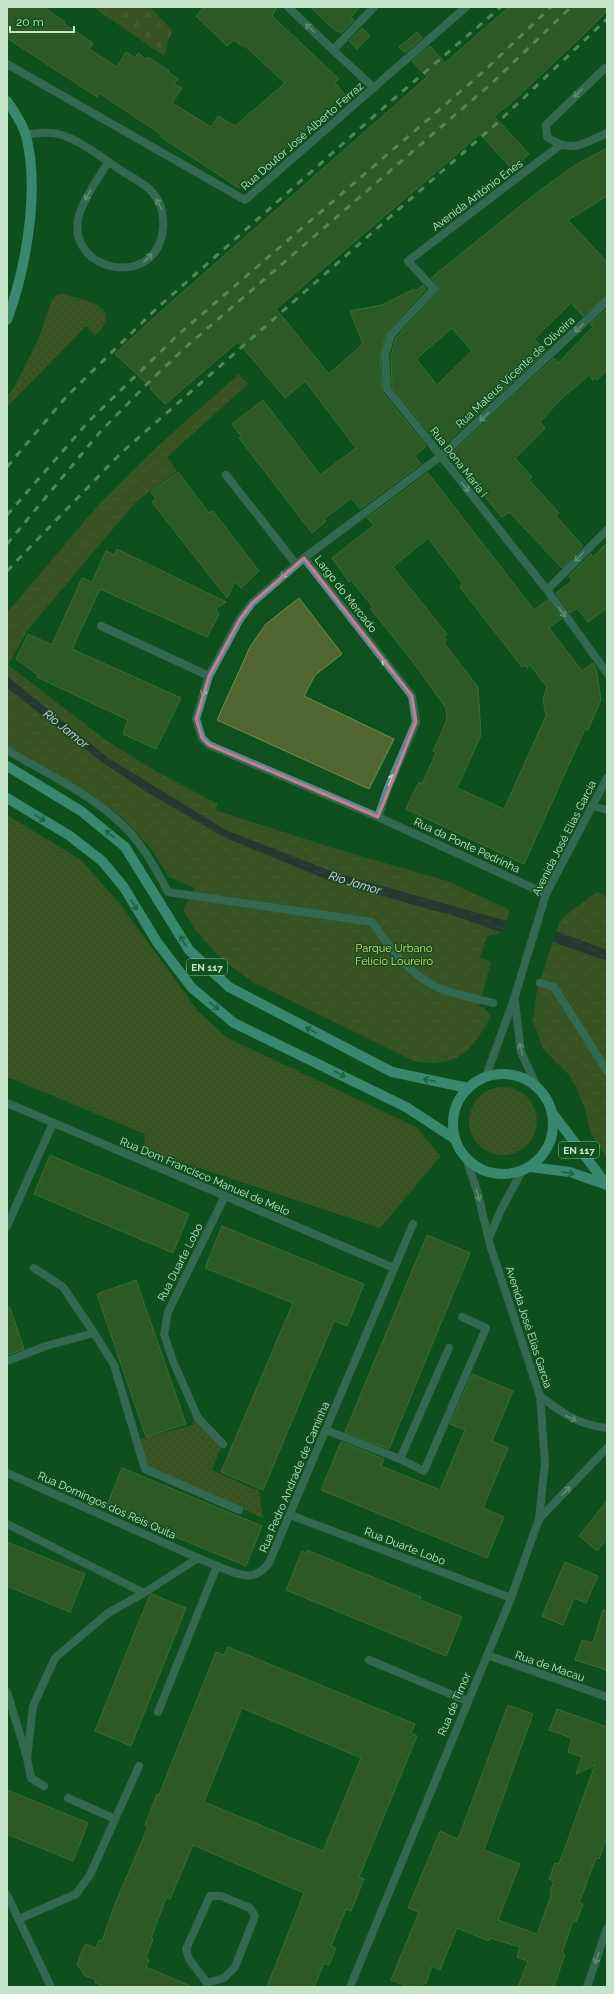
<svg xmlns="http://www.w3.org/2000/svg" width="614" height="1994" viewBox="0 0 614 1994" font-family="Raleway,sans-serif">
<style>
.grass{fill:url(#grass-dots)}
.forest{fill:url(#forest-firs)}
.park{fill:url(#park-crowns)}
.water{fill:url(#water-ripples)}
.building{fill:#50652f;stroke:#728f48;fill-rule:evenodd}
.lines{fill:none;stroke-linecap:round;stroke-linejoin:round}
.pedestrian{stroke:#5d878d;stroke-width:8}
.minor{stroke:#5d878d;stroke-width:8}
.tertiary{stroke:#5d878d;stroke-width:8}
.primary{stroke:#70c9d6;stroke-width:10}
.rail{stroke:#a1c7a6;stroke-width:3;stroke-dasharray:7 7;stroke-linecap:butt}
.oneway{stroke:#bbdbc1}
.oneway2{stroke:#307a5e}
.marked{fill:none;stroke:#c47e91;stroke-width:3;stroke-linejoin:round}
.labels{text-anchor:middle;stroke-width:3;stroke-linejoin:round;paint-order:stroke}
.shield{fill:#0e501e;stroke:#8eb894;stroke-width:1}
.shield-label{font-size:10px;font-weight:bold;fill:#c5e4c7}
.street-label{font-size:11px;fill:#c5e4c7;stroke:#0e501e}
.park-label{font-size:11px;fill:#f3ce78;stroke:#0e501e}
.water-label{font-size:12px;font-style:italic;fill:#f8c3f7;stroke:#0e501e}
</style>
<defs>
<pattern id="grass-dots" width="8" height="8" patternUnits="userSpaceOnUse"><rect width="8" height="8" fill="#68572d"/><path d="M2 2h.1M6 6h.1" fill="none" stroke="#7c6f4a" stroke-width="1.8" stroke-linecap="round"/></pattern>
<pattern id="forest-firs" width="22" height="20" patternUnits="userSpaceOnUse"><rect width="22" height="20" fill="#68572d"/><path d="M5 1l3.5 6h-7zM16 11l3.5 6h-7z" fill="#7c6f4a"/></pattern>
<pattern id="park-crowns" width="20" height="18" patternUnits="userSpaceOnUse"><rect width="20" height="18" fill="#68572d"/><path d="M2 6a3 3 0 1 1 6 0M12 15a3 3 0 1 1 6 0" fill="none" stroke="#7c6f4a"/></pattern>
<pattern id="water-ripples" width="26" height="14" patternUnits="userSpaceOnUse"><rect width="26" height="14" fill="#431d44"/><path d="M2 4q2-2 4 0t4 0M15 11q2-2 4 0t4 0" fill="none" stroke="#5d3e5e"/></pattern>
</defs>
<rect width="100%" height="100%" fill="#0e501e"/>
<g class="grass">
<path d="M62,294c12,3 55,10 42,31 -2,4 -6,7 -9,10l-9,-9 -79,81v-10l8,-11 23,-46 14,-40 4,-5z"/>
<path d="M7,815l74,45 40,45 76,105 29,27 190,90 25,29 -61,72 -233,-77 -3,-6 1,-11 -138,-57z"/>
<circle cx="503" cy="1121" r="34"/>
<path d="M195,1419l26,28 -9,23 47,21 4,27 -115,-51 -8,-28 53,-14z"/>
</g>
<path class="forest" d="M93,7h57l22,23 -8,26z"/>
<g class="park">
<path d="M239,374l9,10 -81,73 10,14 -42,32 -106,125 -21,37 99,76 50,31 61,32 -3,6 118,38 114,33 63,29 -8,23 -15,3 -7,22 11,4 -12,44 5,2 7,8c-19,35 -34,53 -77,45l-159,-78 -29,-20 -12,-12 -19,-22 -12,-19 12,-22 -26,-11 -18,-28 -28,-31 -12,-9 -32,-22 -72,-42v-132l92,-109 61,-60z"/>
<path d="M597,892l10,5v261l-16,-24 -6,-25 -9,-22 -7,-12 -26,-26 -10,-28 4,-30 22,-68 9,-10z"/>
</g>
<g class="water">
<path d="M7,676l100,81 119,73 110,43 171,48 -5,12 -38,-14 -131,-37 -108,-44 -80,-47 -43,-29 -95,-74z"/>
<path d="M556,931l51,19v11l-54,-19z"/>
</g>
<g class="building">
<path d="M7,7h36l22,15 -1,2 29,19 -4,6 28,18 9,-15 9,6 3,-5 8,6 2,-2 21,14 -1,1 10,7 -4,5 8,4 -10,15 39,24 7,-11 17,10 50,-43 -40,-37 -1,1 -10,-7 -7,6 -31,-30 8,-9h73l-5,9 67,63 -4,4 11,13 -107,92 -78,-51 1,-2 -63,-42 -2,4 -90,-59z"/>
<path d="M310,7h50l-9,10 3,3 -13,13 -3,-3 -1,2z"/>
<path d="M509,7h98v4l-26,26 -70,66 -17,13 35,38 -17,15 -32,-35 -204,175 53,65 34,-30 -13,-33 32,-6 32,-16 2,2 7,-6 3,4 -39,43 -7,23 2,37 44,54 -11,10 6,8 -61,45 -9,-11 -27,21 2,2 -14,12 -73,-95 2,-2 -9,-12 31,-24 57,75 36,-27 -51,-67 -20,17 -47,-56 -73,62 -15,-15 2,-1 -37,-34 43,-40 269,-237 -15,-16 18,-15 15,17z"/>
<path d="M362,28l8,8 -13,13 -8,-8z"/>
<path d="M417,32l5,6 -17,15 -6,-6z"/>
<path d="M607,148v48l-39,24 39,42v34l-24,20 -12,-13 -37,36 12,12 -103,95 -6,-8 -2,2 -43,-53 -1,-31 5,-18 42,-46 1,-5 -8,-9 108,-87 38,-27zM452,328l20,23 -35,34 -21,-26z"/>
<path d="M607,309v61l-10,10 -2,-2 -2,2 -4,-5 -29,25 -20,22 5,6 -30,30 17,19 -3,3 30,33 -3,3 27,30 -21,22 -53,-56 -7,5 -52,-62 104,-97 4,5 35,-36 -3,-3z"/>
<path d="M178,472l31,41 4,-2 46,60 -18,17 -6,-6 -8,16 -75,-96 4,-3 -5,-7z"/>
<path d="M428,473l106,137 14,-10 13,19 -12,9 33,43 11,-8 3,5 5,32 -13,30 -3,-1 -61,135 -118,-55 13,-27 3,2 14,-31 -3,-2 14,-31 -1,-12 -30,-42 -45,-57 2,-2 -22,-27 -2,2 -17,-24 42,-33 -7,-7zM428,538l35,46 -3,3 62,80 3,-2 2,3 3,-3 17,22 -4,12 3,17 -42,93 -47,-21 24,-53 -3,-48 -34,-44 3,-3 -3,-3 3,-3 -54,-67z"/>
<path d="M607,543v65l-19,14 -11,-14 -7,5 -14,-20 16,-12 -3,-5 22,-22 2,3z"/>
<path d="M117,549l109,53 -10,7 3,5 -12,23 -107,-48 -28,60 109,49 -25,51 -33,-15 5,-14 -91,-43 1,-2 -22,-16 12,-25 24,11 30,-67 10,4 14,-31 8,4z"/>
<path d="M299,598l43,56 -27,21 -11,21 90,43 -25,50 -152,-69 33,-73 16,-23z"/>
<path d="M50,1155l139,59 -16,39 -139,-59z"/>
<path d="M222,1226l142,58 -17,42 -13,-5 -71,169 -42,-18 72,-169 -88,-35z"/>
<path d="M427,1235l43,18 -81,196 -44,-17z"/>
<path d="M136,1280l50,144 -40,13 -49,-143z"/>
<path d="M7,1308h3l14,41 -17,6z"/>
<path d="M472,1374l41,17 -21,50 16,7 -25,60 21,9 -17,41 -166,-68 20,-48 43,17 -3,7 59,24 25,-60 -15,-6z"/>
<path d="M122,1468l140,58 -16,40 -140,-58z"/>
<path d="M607,1501v38l-10,12 -18,-15z"/>
<path d="M7,1542l78,32 -15,38 -63,-26z"/>
<path d="M307,1550l114,47 -1,3 42,17 -16,39 -160,-66 16,-39 4,2z"/>
<path d="M565,1562l33,14 -12,27 -12,-5 -11,27 -21,-9z"/>
<path d="M152,1594l34,14 -55,138 -36,-15 54,-134z"/>
<path d="M603,1610l4,1v59l-32,-10 7,-20 11,3z"/>
<path d="M228,1647l187,77 -4,9 6,3 -58,141 5,2 -13,32 -5,-2 -15,37 5,2 -7,17 -5,-2 -10,24h-47l37,-94 -111,-48 -23,54 -4,-1 -15,40 2,1 -7,19 3,2 -3,7 47,20h-87l-11,-4 1,-3 -12,-5 -7,-11 8,-20 11,4 3,-8 3,1 13,-37 33,-77 -3,-2 12,-31 2,1 57,-143 8,3zM242,1708l119,50 -38,93 -119,-49z"/>
<path d="M508,1705l25,9 -49,136 36,14 -22,56 39,14 15,-41 -2,-1 4,-11 -5,-2 6,-16 4,1 36,-99 -19,9 6,-17 -14,-5 4,-14 -23,-8 8,-21 50,18v110l-8,22 -3,-1 -17,45 4,1 -7,18 -3,-1 -11,32 3,1 -11,33h-36l10,-26 -11,-4 3,-10 -30,-9 -1,3 -32,-13 -17,42 -8,-4 -6,18 -2,-1 -2,4h-13l-18,-7 28,-68 -11,-4 32,-77 18,8z"/>
<path d="M7,1790l81,33 -15,38 -66,-27z"/>
</g>
<g class="lines">
<g class="pedestrian">
<path d="M333,50l41,38"/>
<path d="M7,64l238,136 221,-193"/>
<path d="M441,456l-54,-67 -2,-34 6,-20 43,-46 -26,-28 151,-115"/>
<path d="M7,750c35,21 77,41 108,68 24,20 39,47 53,74l204,30c18,26 37,53 67,66 17,7 36,10 54,15"/>
<path d="M540,983l14,4 53,84"/>
</g>
<g class="minor">
<path d="M288,7l45,43 41,-43"/>
<path d="M607,68h-2l-59,57 1,12c24,17 36,7 60,-4"/>
<path d="M26,135c9,-2 17,-3 27,-2 20,2 48,24 66,36 10,7 26,14 34,24 9,10 11,23 10,36 -6,62 -99,43 -84,-14 6,-19 19,-36 29,-53"/>
<path d="M441,456l106,134 60,83"/>
<path d="M226,475l70,89"/>
<path d="M304,558l137,-102 166,-155"/>
<path d="M547,590l60,-60"/>
<path d="M101,626l108,50"/>
<path d="M592,806l15,4"/>
<path d="M378,817l10,-29 28,-66 -4,-26 -108,-138 -52,45 -12,16 -31,57 -13,43 6,19 7,7 169,72 168,77"/>
<path d="M7,1103l387,165"/>
<path d="M7,1226l46,-103"/>
<path d="M94,1333l20,32 31,104 94,41"/>
<path d="M7,1361l39,-15 48,-13 -31,-46 -29,-19"/>
<path d="M326,1430l74,29 49,-111"/>
<path d="M223,1444l-25,-26 -25,-57 -9,-27 4,-22 57,-116"/>
<path d="M400,1459l24,12 62,-143 -24,-11"/>
<path d="M7,1473l191,85"/>
<path d="M290,1515l221,83"/>
<path d="M7,1524l137,69"/>
<path d="M487,1655l120,42"/>
<path d="M369,1660l98,41"/>
<path d="M7,1692l19,62"/>
<path d="M158,1712l59,-146c21,8 36,18 52,-3l144,-339"/>
<path d="M44,1786l-13,-8 -4,-20 6,-52 22,-48 53,-45 36,-20 54,-35 19,8"/>
<path d="M68,1798l47,21"/>
<path d="M7,1895l44,92"/>
<path d="M210,1896h11l29,12 5,8 -20,51 -11,11 -17,5 -18,-24 -3,-10z"/>
<path d="M19,1919l57,-25 14,-19 49,-109"/>
<path d="M587,1987l20,-59"/>
</g>
<g class="tertiary">
<path d="M515,1002l6,50 15,33"/>
<path d="M486,1076l28,-77 32,-105 61,-116"/>
<path d="M466,1158l12,36 12,51 50,151 5,67 -6,56"/>
<path d="M489,1238l12,-28 21,-39"/>
<path d="M540,1396c22,17 39,29 67,32"/>
<path d="M350,1987l161,-389 28,-79 68,-71"/>
</g>
<g class="primary">
<path d="M7,101c7,10 16,24 19,35 14,53 0,133 -19,184"/>
<path d="M7,766l74,45 44,36 64,103 40,37 163,85 76,16"/>
<path d="M7,798l63,38 32,25 21,25 34,56 35,46 42,35 172,84 49,32"/>
<circle cx="503" cy="1124" r="50"/>
<path d="M553,1114l54,71"/>
<path d="M530,1167l40,5 37,13"/>
</g>
<g class="rail">
<path d="M7,467l59,-70 89,-87 235,-208 111,-95"/>
<path d="M7,515l82,-94 90,-87 304,-262 68,-65"/>
<path d="M7,544l93,-112 46,-47 41,-39 305,-263 79,-76"/>
<path d="M7,571l114,-118 375,-329 111,-105"/>
</g>
</g>
<defs><path id="oneway-shaft" d="M-6 0H5M1.5-3L5.5 0L1.5 3" fill="none" stroke-width="1.6" stroke-linecap="round" stroke-linejoin="round"/></defs>
<g class="oneway">
<use href="#oneway-shaft" transform="translate(310 28) rotate(-136)"/>
<use href="#oneway-shaft" transform="translate(578 93) rotate(136)"/>
<use href="#oneway-shaft" transform="translate(88 195) rotate(119)"/>
<use href="#oneway-shaft" transform="translate(159 204) rotate(-117)"/>
<use href="#oneway-shaft" transform="translate(148 258) rotate(-45)"/>
<use href="#oneway-shaft" transform="translate(579 328) rotate(137)"/>
<use href="#oneway-shaft" transform="translate(484 417) rotate(137)"/>
<use href="#oneway-shaft" transform="translate(465 487) rotate(52)"/>
<use href="#oneway-shaft" transform="translate(579 557) rotate(135)"/>
<use href="#oneway-shaft" transform="translate(285 573) rotate(138)"/>
<use href="#oneway-shaft" transform="translate(562 612) rotate(54)"/>
<use href="#oneway-shaft" transform="translate(386 664) rotate(-128)"/>
<use href="#oneway-shaft" transform="translate(204 690) rotate(107)"/>
<use href="#oneway-shaft" transform="translate(391 780) rotate(-67)"/>
<use href="#oneway-shaft" transform="translate(521 1049) rotate(-104)"/>
<use href="#oneway-shaft" transform="translate(478 1195) rotate(74)"/>
<use href="#oneway-shaft" transform="translate(571 1418) rotate(26)"/>
<use href="#oneway-shaft" transform="translate(566 1491) rotate(-46)"/>
<use href="#oneway-shaft" transform="translate(597 1958) rotate(109)"/>
</g>
<g class="oneway2">
<use href="#oneway-shaft" transform="translate(40 818) rotate(31)"/>
<use href="#oneway-shaft" transform="translate(110 834) rotate(-141)"/>
<use href="#oneway-shaft" transform="translate(134 905) rotate(59)"/>
<use href="#oneway-shaft" transform="translate(183 941) rotate(-121)"/>
<use href="#oneway-shaft" transform="translate(214 1006) rotate(40)"/>
<use href="#oneway-shaft" transform="translate(311 1030) rotate(-153)"/>
<use href="#oneway-shaft" transform="translate(340 1074) rotate(27)"/>
<use href="#oneway-shaft" transform="translate(429 1080) rotate(-168)"/>
<use href="#oneway-shaft" transform="translate(568 1173) rotate(12)"/>
</g>
<path d="M0 0H614V1994H0ZM304,558l108,138 4,26 -38,95 -169,-72 -7,-7 -6,-19 13,-43 31,-57 12,-16z" fill="#0e501e" fill-opacity=".55" fill-rule="evenodd"/>
<path class="marked" d="M304,558l108,138 4,26 -38,95 -169,-72 -7,-7 -6,-19 13,-43 31,-57 12,-16z"/>
<g class="labels">
<g class="shield">
<rect x="187" y="959" width="40" height="16" rx="3"/>
<rect x="559" y="1142" width="40" height="16" rx="3"/>
</g>
<g class="shield-label">
<text x="207" y="971">EN 117</text>
<text x="579" y="1154">EN 117</text>
</g>
<g class="street-label">
<text transform="translate(302 136) rotate(-41)" y="4">Rua Doutor José Alberto Ferraz</text>
<text transform="translate(477 195) rotate(-37)" y="4">Avenida António Enes</text>
<text transform="translate(515 372) rotate(-43)" y="4">Rua Mateus Vicente de Oliveira</text>
<text transform="translate(459 462) rotate(52)" y="4">Rua Dona Maria I</text>
<text transform="translate(346 594) rotate(52)" y="4">Largo do Mercado</text>
<text transform="translate(564 838) rotate(-63)" y="4">Avenida José Elias Garcia</text>
<text transform="translate(467 845) rotate(25)" y="4">Rua da Ponte Pedrinha</text>
<text transform="translate(205 1176) rotate(23)" y="4">Rua Dom Francisco Manuel de Melo</text>
<text transform="translate(180 1262) rotate(-63)" y="4">Rua Duarte Lobo</text>
<text transform="translate(529 1327) rotate(72)" y="4">Avenida José Elias Garcia</text>
<text transform="translate(294 1477) rotate(-67)" y="4">Rua Pedro Andrade de Caminha</text>
<text transform="translate(107 1505) rotate(24)" y="4">Rua Domingos dos Reis Quita</text>
<text transform="translate(405 1546) rotate(21)" y="4">Rua Duarte Lobo</text>
<text transform="translate(550 1666) rotate(19)" y="4">Rua de Macau</text>
<text transform="translate(454 1704) rotate(-67)" y="4">Rua de Timor</text>
</g>
<g class="park-label">
<text x="394" y="952">Parque Urbano<tspan x="394" dy="13">Felício Loureiro</tspan></text>
</g>
<g class="water-label">
<text transform="translate(66 729) rotate(39)" y="4">Rio Jamor</text>
<text transform="translate(355 883) rotate(17)" y="4">Rio Jamor</text>
</g>
</g>
<rect width="614" height="1994" fill="none" stroke="#c5e4c7" stroke-width="16"/>
<path d="M10 26v6h64v-6" fill="none" stroke="#c5e4c7" stroke-width="2"/>
<text x="16" y="26" font-size="12" fill="#c5e4c7" stroke="#0e501e" stroke-width="3" paint-order="stroke">20 m</text>
</svg>
